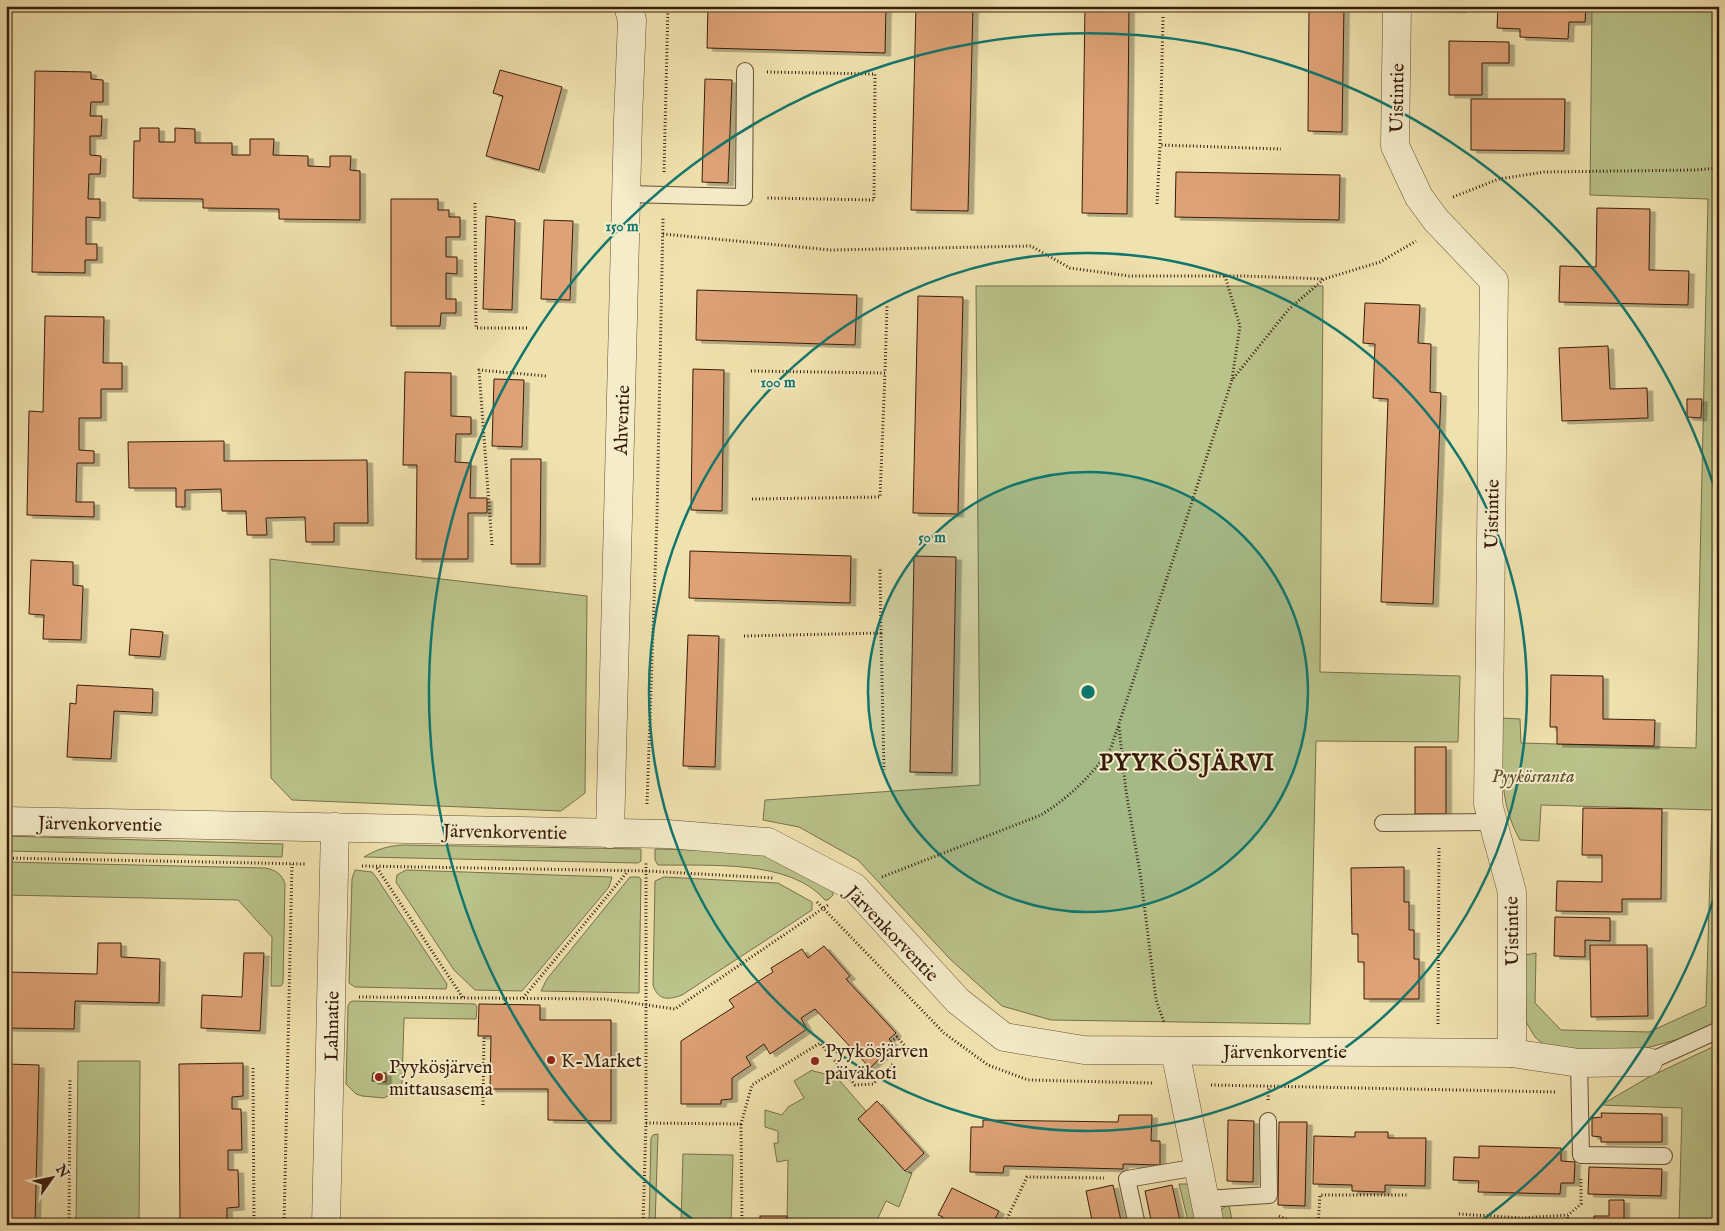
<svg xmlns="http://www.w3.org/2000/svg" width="1725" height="1231" viewBox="0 0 1725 1231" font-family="'IM FELL English',serif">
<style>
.green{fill:#bac38a;stroke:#79704a}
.building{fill:#dea276;stroke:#381c0b;filter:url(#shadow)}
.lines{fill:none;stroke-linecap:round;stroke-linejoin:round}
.service-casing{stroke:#664e34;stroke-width:18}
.minor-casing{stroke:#664e34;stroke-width:29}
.path{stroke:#381c0b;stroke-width:3;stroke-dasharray:1 2.5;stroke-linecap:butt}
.service{stroke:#f5ecca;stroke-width:16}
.minor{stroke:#f5ecca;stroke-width:28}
.ring{fill:none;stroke:#0f766e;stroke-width:2.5}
.poi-dot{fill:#8f2418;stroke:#f5ecca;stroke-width:2}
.labels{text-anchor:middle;stroke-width:4;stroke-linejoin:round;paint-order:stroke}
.street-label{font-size:19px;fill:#381c0b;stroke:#f5ecca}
.park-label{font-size:19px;font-style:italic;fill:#5f4e31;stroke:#f5ecca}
.poi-label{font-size:19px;fill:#381c0b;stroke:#f5ecca;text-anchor:start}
.district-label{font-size:24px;font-weight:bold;letter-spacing:1px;fill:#381c0b;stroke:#f5ecca}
.centre{fill:#0f766e;stroke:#f5ecca;stroke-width:2.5}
.ring-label{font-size:15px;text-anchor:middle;font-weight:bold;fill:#0f766e;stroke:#f5ecca;stroke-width:4;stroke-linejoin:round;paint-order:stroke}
</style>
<defs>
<filter id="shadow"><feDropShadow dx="5.5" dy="3" stdDeviation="0" flood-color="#0004"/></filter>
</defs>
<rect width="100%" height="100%" fill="#f0e2ae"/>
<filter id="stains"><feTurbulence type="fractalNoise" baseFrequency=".004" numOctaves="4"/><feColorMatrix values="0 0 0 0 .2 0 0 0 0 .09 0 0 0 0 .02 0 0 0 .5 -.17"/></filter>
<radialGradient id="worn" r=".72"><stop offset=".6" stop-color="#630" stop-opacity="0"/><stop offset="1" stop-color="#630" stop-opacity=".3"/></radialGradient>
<g class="green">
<path d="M1592,6h127v1015l-40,18 -40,11h-80l-11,-2 -13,-11 -9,-15 -1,-67 11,-2 -1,50 26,27 88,2 57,-26 6,-196 -171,-5 -2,36 -19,-1c-22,-39 -18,-78 -18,-122l18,1 1,24 175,5 12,-549 -118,-4z"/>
<path d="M976,286h347l-3,386 140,4 -2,66 -142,-1 -6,283 -259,-4 -49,-14 -52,-47 -92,-99 -59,-33 -36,-7 2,-20 215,-15z"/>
<path d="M270,559l317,37 -2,197 -24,18 -269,-11 -21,-22z"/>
<path d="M6,836l277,8 -1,13 -276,-6z"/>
<path d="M403,845l238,4v12l-3,2 -274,-6c13,-8 24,-11 39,-12z"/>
<path d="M655,849l87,2 27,4 64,37v3l-5,5h-3c-35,-41 -117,-34 -167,-35l-3,-5z"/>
<path d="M6,862l259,6c11,2 17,6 20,16l-2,99 -2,3h-10l1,-49 -34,-37 -232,-5z"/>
<path d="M355,870l17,2 4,5 71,107 -1,5 -91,-2 -6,-4 3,-104z"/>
<path d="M406,870l206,7 -3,10 -87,104 -47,-1 -21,-20 -58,-88 1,-7z"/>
<path d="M630,877h9l2,2 -2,114 -98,-2 6,-12z"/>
<path d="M664,877l114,6 34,19v8l-130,85c-13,5 -24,6 -29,-10l2,-104z"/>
<path d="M353,1001l122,3 2,3 -1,12 -72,-1 -2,65 -5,8 -13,7 -22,-2 -6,-2 -10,-10 2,-78 2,-4z"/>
<path d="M1719,1044v181h-40l3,-117 -81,-3 48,-28z"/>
<path d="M78,1061h62l-1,164h-63z"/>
<path d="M812,1070l1,1 17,4 3,-2 33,38 -8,8 47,52 7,2 -13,34 -13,-6 -9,19 -19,5h-71l1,-65 -11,2 -3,-19h4v-12l-13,-4v-17l17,5 6,-8 16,-9 -10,-17z"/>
<path d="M658,1134l-3,91h-6l2,-87 2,-3z"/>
<path d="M683,1154l50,1 -2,70h-50z"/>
<path d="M1179,1184h9l12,41h-11z"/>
<path d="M1229,1205l4,20h-11l-3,-11 4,-6z"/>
</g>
<g class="building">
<path d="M708,6h178l-1,47 -178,-5z"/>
<path d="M916,6h57l-5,205 -57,-1z"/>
<path d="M1085,6h44l-2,208 -45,-1z"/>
<path d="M1437,6h23v4l-23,-1z"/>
<path d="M1498,6h88l-1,16h-16l-1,17 -48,-2v-8l-23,-1z"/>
<path d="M1309,7h35l-2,125 -34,-1z"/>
<path d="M1449,41l60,1v21h-27v32h-33z"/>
<path d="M500,70l62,17 -23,83 -53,-14 17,-60 -10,-3z"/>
<path d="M35,71l56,1v7l12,1v22h-12l-1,14h12l-1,20h-11v19l11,1 -1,18h-11l-1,25h12v19l-14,-1v27h11v16h-12v13l-53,-1z"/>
<path d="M705,79l27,1 -4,103 -26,-1z"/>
<path d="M1471,99h94l-1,52 -93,-1z"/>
<path d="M140,128h19v14h16v-14l20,1v14h37v12h18v-16h24l-1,16 35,1v10l22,1v-11h21l-1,14 10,1v49l-81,-1v-10l-76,-1v-9l-70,-1 1,-57h6z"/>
<path d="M1176,172l164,3 -1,45 -164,-3z"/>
<path d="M391,199h47v11h11v7h11v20h-14v20h11v17l-11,-1v26h10v14h-15l-1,13h-49z"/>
<path d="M1597,208l53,1 -1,61 40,1 -1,34 -129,-3 1,-36 36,1z"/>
<path d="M486,216l29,4 -3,90 -29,-1z"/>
<path d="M544,220l29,1 -3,79 -29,-1z"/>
<path d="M697,290l160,5 -2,50 -159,-5z"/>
<path d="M918,296l45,1 -5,217 -45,-1z"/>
<path d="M1365,303l55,2 -2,38 13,1 -1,48 11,1 -8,211 -52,-2 7,-203 -15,-1 2,-54 -12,-1z"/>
<path d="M45,316l59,1 -1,46h19v26h-21v29h-22v32l15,1v12h-17l-1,39h18v15l-67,-2 2,-104 14,1z"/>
<path d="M1608,346l2,43 37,-1 1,30 -86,3 -3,-73z"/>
<path d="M693,369l31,1 -2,141 -31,-1z"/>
<path d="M405,372l46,1v43l20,1v17h-15l-1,28 16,1 -1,35h17v15h-19v46h-52l1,-94h-14z"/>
<path d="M494,379l30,1 -2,67 -30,-1z"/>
<path d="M1687,399h15l-1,19 -14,-1z"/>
<path d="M224,441v20l143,-1 1,63h-34v19h-28l-1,-25 -39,1 1,17h-20l-1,-24h-24l-1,-22 -36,1v17h-9v-19h-47l-1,-46z"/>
<path d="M511,459h30l-1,105h-29z"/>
<path d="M690,551l161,5 -1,47 -161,-5z"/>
<path d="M914,556l42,1 -4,216 -42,-1z"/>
<path d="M31,560l42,2v23l10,1 -2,54 -38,-1 1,-24 -15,-1z"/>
<path d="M131,629l32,3 -3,25 -31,-2z"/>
<path d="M688,635l31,1 -4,131 -32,-1z"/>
<path d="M1551,675l52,1v43l52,1 -1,26 -97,-2v-17h-7z"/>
<path d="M77,685l76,4 -1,24 -38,-2 -3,48 -44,-2 3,-54 6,1z"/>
<rect x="1415" y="747" width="31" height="67"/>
<path d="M1583,808l79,1 -1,90h-39v13l-66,-1 1,-30 45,1v-27h-20z"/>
<path d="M1404,867v35h5v28h5v29h5v40h-55v-37h-6v-28h-6l-1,-66z"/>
<path d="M1555,917l55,1v23l-25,-1v17l-31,-1z"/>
<path d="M98,943h23v14l39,2 -1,44 -84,-2 -1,28 -68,-1v-56l91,2z"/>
<path d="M1590,945h57l1,71 -57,1z"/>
<path d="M824,946l26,30 -4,3 50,54 -7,6 5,6 -24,23 -55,-59 -14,9 6,11 -37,25 -6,-10 -18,13 5,8 -19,13v21l-11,1v4h-40v-63l53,-34 -5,-7 44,-28 -2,-4 31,-19 6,9z"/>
<path d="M244,953h20l-4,78 -59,-3 1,-33 40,2z"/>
<path d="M479,1004l61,1v15h71v101l-63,-1v-31h-58l1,-53h-13z"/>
<path d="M243,1063v33l-11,1v12h9l1,41h-14v20h10l1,37 -12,1v17h-47l-1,-161z"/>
<path d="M6,1064l33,1 -4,160h-29z"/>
<path d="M373,1073h13v9l-14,-1z"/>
<path d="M877,1101l47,52 -19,18 -47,-52z"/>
<path d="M1601,1113l61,1v28h-61v-5l-9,-1v-18l10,-1z"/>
<path d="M1119,1115h33l-1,26h9v24l-37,-1v5l-119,-3 -1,7 -33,-1 1,-45h12v-7l135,2z"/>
<path d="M1228,1120l26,1 -1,61 -26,-1z"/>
<path d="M1279,1122h28l-2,84 -27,-1z"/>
<path d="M1355,1132h33v6h38l-1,48 -40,-1v7l-33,-1v-6l-39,-1 1,-48 41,1z"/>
<path d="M1479,1146l82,2v13l14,1 -1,21h-13l-1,11 -82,-2 1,-11 -26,-1 1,-23 25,1z"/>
<path d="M1589,1167l73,2 -1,27 -73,-2z"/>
<path d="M1113,1185l9,40h-29l-7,-34z"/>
<path d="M1172,1185l9,40h-29l-7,-34z"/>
<path d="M952,1188l47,23 -7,14h-53l4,-8 -5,-2z"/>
<path d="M1609,1200h15v23h16v2h-46v-9h15z"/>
<rect x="760" y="1216" width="27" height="9"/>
<rect x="561" y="1222" width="35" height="3"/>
</g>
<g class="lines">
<defs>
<g id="service">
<path d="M627,194l117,3 1,-126"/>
<path d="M1383,823l109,-1"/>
<path d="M1648,1062l71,-32"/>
<path d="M1579,1063l2,92 83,1"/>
<path d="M1205,1199l64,-4 -1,-74"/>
<path d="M1137,1225l-10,-46 71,-12"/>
</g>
<g id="minor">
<path d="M1397,6l-2,140 24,51 17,23 58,61 -6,523 24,88v161"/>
<path d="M6,821l661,13 101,8 86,45 104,114 46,36 80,13 428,3 67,10 69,-1"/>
<path d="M610,834l18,-714 4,-100 -4,-14"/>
<path d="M1175,1051l35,174"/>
<path d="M326,1225l9,-398"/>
</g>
</defs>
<use href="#service" class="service-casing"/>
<use href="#minor" class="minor-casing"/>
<g class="path">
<path d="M1163,17l-3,128 121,4"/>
<path d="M767,72l108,2 -1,126 -107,-2"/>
<path d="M664,172l4,-166"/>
<path d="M1453,197l46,-18 45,-7 151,-2 24,-2"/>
<path d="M475,203l1,125h51"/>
<path d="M1157,204l3,-59"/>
<path d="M663,234l168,16 200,-4 39,22 59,8h116l79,3"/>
<path d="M1225,276l15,50 -8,53"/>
<path d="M751,371l134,2 2,-67"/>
<path d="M752,499l128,-2 5,-124"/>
<path d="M492,545l-13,-175 67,6"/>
<path d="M881,633l3,137"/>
<path d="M744,636l137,-3 -1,-64"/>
<path d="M1119,727l7,64 15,88 15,121 8,22"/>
<path d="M647,804l10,-287 6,-299"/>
<path d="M6,858l300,6"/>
<path d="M362,866l285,5 126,7"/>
<path d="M377,868l86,130"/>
<path d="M882,877l159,-62c29,-18 50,-39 70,-67l121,-368 57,-71 35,-30 56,-17 36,-21"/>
<path d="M817,902l127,131 44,32 40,15 124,3"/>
<path d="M359,997l245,2 71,10 153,-104"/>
<path d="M523,998l105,-127"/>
<path d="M505,1004v-6"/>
<path d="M1438,1024l1,-178"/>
<path d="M891,1042l6,-5 11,12"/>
<path d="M253,1068l1,157"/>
<path d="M1211,1085l346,7"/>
<path d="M1268,1100l1,-14"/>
<path d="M483,1105l1,-69"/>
<path d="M646,1123l95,1 11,-39 68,-42 35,42 18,-1 20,-20"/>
<path d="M741,1124l1,101"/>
<path d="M1459,1214l63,4 46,-3 13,-11v-25"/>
<path d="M1279,1216l20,9"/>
<path d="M69,1225l1,-146"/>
<path d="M284,1225l8,-361"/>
<path d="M643,1225l3,-102v-260"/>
<path d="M1004,1225l23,-48 77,1"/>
<path d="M1318,1225l2,-30h88"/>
<path d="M1567,1225l1,-10"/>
</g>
<use href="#service" class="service"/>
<use href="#minor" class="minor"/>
</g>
<circle cx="1088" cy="692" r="220" fill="#0f766e" fill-opacity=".12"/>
<g class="ring">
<circle cx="1088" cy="692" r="220"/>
<circle cx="1088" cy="692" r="439"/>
<path d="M1718 885A659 659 0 0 1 1480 1222M696 1222A659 659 0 1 1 1718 499"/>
</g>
<g class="poi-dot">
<circle cx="551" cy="1060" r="5"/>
<circle cx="815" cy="1061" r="5"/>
<circle cx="379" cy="1077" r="5"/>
</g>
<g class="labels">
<g class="street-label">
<text transform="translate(1396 98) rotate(-89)" y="7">Uistintie</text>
<text transform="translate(621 420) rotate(-88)" y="7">Ahventie</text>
<text transform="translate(1491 514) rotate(-89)" y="7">Uistintie</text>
<text transform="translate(100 823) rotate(1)" y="7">Järvenkorventie</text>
<text transform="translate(505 831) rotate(1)" y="7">Järvenkorventie</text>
<text transform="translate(1511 931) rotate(-91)" y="7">Uistintie</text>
<text transform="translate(893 933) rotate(46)" y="7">Järvenkorventie</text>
<text transform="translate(331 1026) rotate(-89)" y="7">Lahnatie</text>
<text x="1285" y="1058">Järvenkorventie</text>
</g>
<g class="park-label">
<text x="1533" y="782">Pyykösranta</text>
</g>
<g class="poi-label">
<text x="825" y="1057">Pyykösjärven<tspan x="825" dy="22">päiväkoti</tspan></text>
<text x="561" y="1067">K-Market</text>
<text x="389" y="1073">Pyykösjärven<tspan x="389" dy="22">mittausasema</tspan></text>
</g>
<g class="district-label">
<text x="1187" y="770">PYYKÖSJÄRVI</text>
</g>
</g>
<circle cx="1088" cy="692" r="8" class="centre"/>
<g class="ring-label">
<text x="622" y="231">150 m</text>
<text x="778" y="387">100 m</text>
<text x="932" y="542">50 m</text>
</g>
<rect width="1725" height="1231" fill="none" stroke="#f0e2ae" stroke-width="25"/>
<rect x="8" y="8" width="1710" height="1216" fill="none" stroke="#381c0b" stroke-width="2.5"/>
<rect x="12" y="12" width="1700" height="1206" fill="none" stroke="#381c0b"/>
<g transform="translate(52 1178) rotate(57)" stroke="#f5ecca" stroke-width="4" paint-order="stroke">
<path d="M0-4L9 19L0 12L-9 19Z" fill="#381c0b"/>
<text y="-8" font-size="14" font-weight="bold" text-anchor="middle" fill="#381c0b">N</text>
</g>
<rect width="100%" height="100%" filter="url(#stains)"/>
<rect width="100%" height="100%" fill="url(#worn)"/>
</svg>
